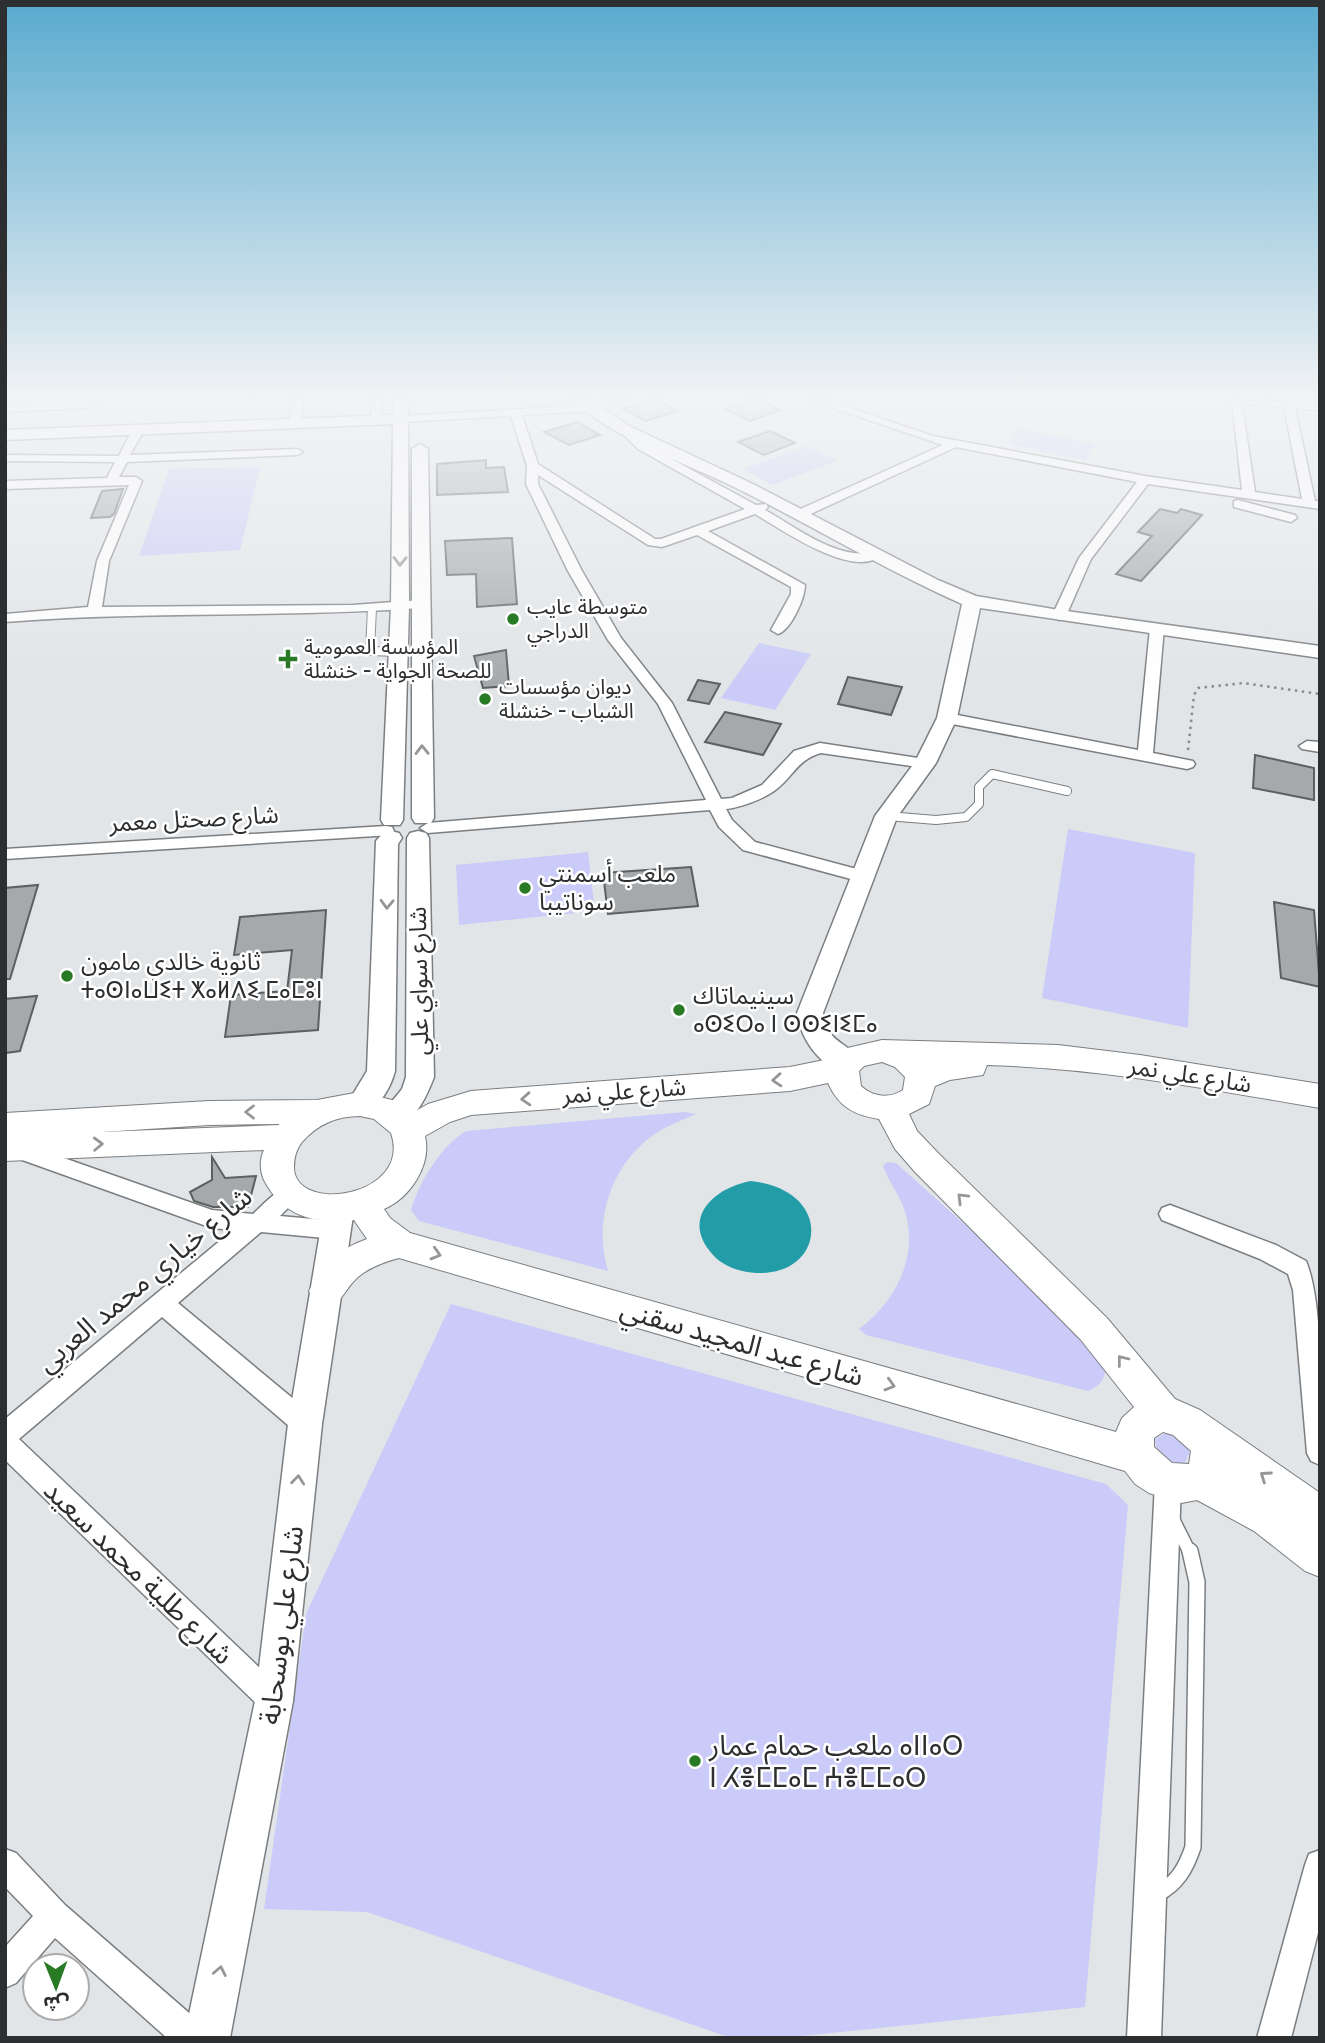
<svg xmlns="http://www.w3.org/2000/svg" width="1325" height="2043" viewBox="0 0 1325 2043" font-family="Cabin,'Noto Sans Arabic','Noto Sans Tifinagh',sans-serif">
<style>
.green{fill:#cacbf8}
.water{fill:#229ca6}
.building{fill:#a5a9ab;stroke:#5c6061;stroke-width:2}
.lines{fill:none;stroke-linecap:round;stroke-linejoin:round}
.lane-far2-casing{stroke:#7b7e81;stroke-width:10}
.lane-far1-casing{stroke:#7b7e81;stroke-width:15}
.lane-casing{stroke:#7b7e81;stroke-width:18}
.street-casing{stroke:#7b7e81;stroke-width:3}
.secondary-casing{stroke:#7b7e81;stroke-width:3}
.primary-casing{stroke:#7b7e81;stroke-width:2}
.path{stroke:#8a8c8e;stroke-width:2.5;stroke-dasharray:2.5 4.5;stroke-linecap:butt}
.lane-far2{stroke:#fff;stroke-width:8}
.lane-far1{stroke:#fff;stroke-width:12}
.lane{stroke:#fff;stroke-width:15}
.street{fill:#fff;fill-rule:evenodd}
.secondary{fill:#fff;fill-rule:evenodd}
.primary{fill:#fff;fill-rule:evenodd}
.oneway{stroke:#969697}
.poi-dot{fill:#287a25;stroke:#fff;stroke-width:2.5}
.labels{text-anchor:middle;stroke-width:5;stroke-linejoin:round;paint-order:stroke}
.far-poi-label{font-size:21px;fill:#2d2e2f;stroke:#fff;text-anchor:start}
.street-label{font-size:24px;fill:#2d2e2f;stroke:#fff}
.poi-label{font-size:24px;fill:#2d2e2f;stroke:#fff;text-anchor:start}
.near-street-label{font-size:28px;fill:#2d2e2f;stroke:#fff}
.near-poi-label{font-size:28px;fill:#2d2e2f;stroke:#fff;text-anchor:start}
</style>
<rect width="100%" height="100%" fill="#e2e5e8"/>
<g class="green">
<path d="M1019,429l76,15 -10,16 -76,-16z"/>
<path d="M807,446l31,15 -66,24 -29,-16z"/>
<path d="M260,467l-20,83 -101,6 30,-87z"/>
<path d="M759,643l52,11 -36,56 -54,-12z"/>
<path d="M1068,829l127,24 -7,175 -146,-30z"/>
<path d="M588,852l7,59 -136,14 -3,-60z"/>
<path d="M685,1112l11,2c-12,5 -24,10 -35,16 -48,29 -69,88 -53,141l-189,-50 -8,-11c8,-28 30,-64 55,-79z"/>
<path d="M887,1162l9,1 211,188c-1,19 0,33 -19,40l-222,-56 -7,-6c35,-26 59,-70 47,-114 -4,-17 -17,-32 -23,-49z"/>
<path d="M451,1304l655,180 22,21 -43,502 -303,31h-51l-364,-126 -103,-3 42,-295z"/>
<path d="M1167,1432c11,2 20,9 23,19l-5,12 -15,1 -13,-11 -2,-14z"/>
</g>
<path class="water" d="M751,1181c84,9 75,95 5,92 -16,-1 -32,-6 -43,-18 -33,-36 0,-67 38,-74z"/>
<g class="building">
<path d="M650,400h8l19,11 -31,10 -23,-12z"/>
<path d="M750,400h11l19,10 -30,11 -25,-12z"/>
<path d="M577,422l23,13 -31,10 -25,-13z"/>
<path d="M770,431l25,12 -31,12 -26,-13z"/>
<path d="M486,460v8l18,-1 4,25 -71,3v-31z"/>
<path d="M123,489l-9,25 -4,3 -19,1 11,-27z"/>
<path d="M1160,509l17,4 4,-4 21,6 -61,66 -25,-7 36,-38 -14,-4z"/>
<path d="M512,538l5,66 -40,3 -1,-33 -29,1 -2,-34z"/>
<path d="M506,650l3,36 -26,2 -9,-32z"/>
<path d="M848,677l54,10 -11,28 -53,-11z"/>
<path d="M698,680l22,4 -11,20 -21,-4z"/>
<path d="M725,712l56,12 -18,31 -58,-13z"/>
<path d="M1255,755l59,13v32l-61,-12z"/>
<path d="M691,867l7,39 -90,8 -5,-41z"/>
<path d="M38,885l-28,94h-5v-91z"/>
<path d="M1274,902l40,8 6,77 -39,-9z"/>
<path d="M326,910l-8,120 -93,7 6,-42 56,-4 5,-41 -58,5 6,-38z"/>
<path d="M37,996l-17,55 -15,2v-54z"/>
<path d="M212,1157l13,21 31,-2 -8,31h-35l-19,-6 -4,-9 22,-12z"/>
</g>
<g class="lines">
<defs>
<g id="lane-far2">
<path d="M372,608l-2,43 28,1"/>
<path d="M887,816l49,4 30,-3 13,-13v-17l13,-13 75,17"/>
</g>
<path id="lane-far1" d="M1172,1517l18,36"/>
<path id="lane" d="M1157,1894c20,-10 29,-26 36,-47l4,-265 -7,-31"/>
<g id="street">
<path d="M293,400h10l-2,22 -6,3 -6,-3z"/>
<path d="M373,400h10l-3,21 -9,-2z"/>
<path d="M607,400h18l-32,11 -71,4 16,49 117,75h6l84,-30 -107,-60 -18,-18v-4h8l18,18 110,60 10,-1 2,3 -3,3c31,17 73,51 109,42l6,4c-28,23 -99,-27 -125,-42l-47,17 97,54c0,13 -14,45 -27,49l-7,-4 20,-36v-7l-94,-52 -35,12 -14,-2 -110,-70v9l44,87 39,67 51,65 49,96 11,-1 30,-13 32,-34 26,-8 111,17 2,3 -2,3 -6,2 -104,-15c-25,7 -28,25 -47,38 -13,9 -33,16 -48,18l6,11 23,22 113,30 3,4 -3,4 -6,2 -119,-32 -24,-23 -9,-17 -282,23 -8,-5 8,-5 278,-23 -48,-96 -50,-64 -40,-69 -42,-87 1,-18 -16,-50 -109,6 -5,-3 5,-3 190,-11z"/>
<path d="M809,400h17l107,36 212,40 97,14 -10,-89 88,3v6l-25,-2 20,93h5v8l-172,-25 -57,75 -25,57 -7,4 -7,-4 27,-58 58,-76 -181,-35 -152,70h-8v-6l147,-66zM1249,404l35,3 18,92 -47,-7 -13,-87z"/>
<path d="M94,402l4,1v4l-93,5v-6z"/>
<path d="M138,427l6,3 -14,25 167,-6 6,3 -6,3 -170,7 -8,15h17l6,4 -33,80 -7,46 251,-2 68,-5 7,4 -7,4c-138,10 -277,3 -416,14v-8l83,-7 9,-46 32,-76 -124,4v-8l102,-3 8,-16 -110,-1v-6l114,1 13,-26z"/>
<path d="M1238,500l57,15 2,3 -6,4 -57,-15v-6z"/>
<path d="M1157,624l7,4 -11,125 40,8 2,3 -2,3 -6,2 -240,-46 -8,-5 8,-5 191,37 12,-122z"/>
<path d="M1307,741l13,1v10l-18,-3 -3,-3z"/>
<path d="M386,826l6,1 2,4 -2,4 -387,24v-10z"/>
<path d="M21,1143l191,67 41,4c12,-11 28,-31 45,-25l3,6 -21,21 55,5 8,3 3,6 -3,6 -8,3 -74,-7 -83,71 136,113 3,8 -3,8 -9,3 -9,-3 -134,-115 -143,122 265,252 4,10 -4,10 -10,4 -10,-4 -259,-251v-41l228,-189 -21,-2 -198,-71 -4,-6 4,-6z"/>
<path d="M1170,1205l106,40 30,16c19,46 14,150 14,204l-9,-4 -4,-8 -14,-163 -5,-16 -28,-15 -98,-39 -3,-6 3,-6z"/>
<path d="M1168,1471l9,3 4,9 -20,555h-34l28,-555 4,-9z"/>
<path d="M5,1849l11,4 49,52 139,121 5,12h-42l-112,-100 -39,45 -11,5v-41l28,-31 -28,-29z"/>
<path d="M1320,1850v75l-29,113h-34l48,-173 4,-11z"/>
</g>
<g id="secondary">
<path d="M394,400h14l1,206 -6,214 -3,5h-16l-3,-5 10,-214 2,-182 -388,16v-10l388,-15z"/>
<path d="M574,400h17l38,26 122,57 187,97 38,16 83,14 261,36v12l-340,-50 -23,110 -21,45 -39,54 -74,196c4,32 26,28 39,50l-4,7c-31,9 -58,-30 -61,-57l78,-197 40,-54 22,-44 25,-114c-77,-34 -149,-78 -224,-115 -45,-23 -131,-53 -164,-89z"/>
<path d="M420,444l8,5 6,369 -3,5h-16l-3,-5v-369z"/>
<path d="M391,831l8,2 3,5 -4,6 -3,227c-5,20 -22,48 -44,40l-4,-7 20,-33 9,-230 7,-8z"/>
<path d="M418,831l8,2 3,5 5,239c-8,21 -22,54 -49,46l-4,-8 21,-26 4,-12 1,-239 3,-5z"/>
<path d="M339,1197l11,3 4,9 -32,215 -29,277 -63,337h-46l71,-337 33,-277 36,-215 4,-9z"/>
</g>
<path id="primary" d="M882,1040l176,5 82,10 180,29v24c-113,-19 -219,-40 -333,-43l-4,10 -33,5 -15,6 -6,18 -20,10 8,17 22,23 168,164 68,81 25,11 120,83v84l-15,-6 -51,-40 -57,-31 -16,3 -32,-10 -14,-9 -10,-13 -726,-213c-15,4 -29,9 -41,19 -18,16 -16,35 -44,25l-5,-11c13,-27 30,-42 58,-52l-13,-19c-38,4 -69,-2 -89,-38 -5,-9 -6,-22 -1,-32l-259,11v-48l204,-12 108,-1 43,-8 36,9 16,12 16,-9 43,-13 319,-24 44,-9 9,-9zM882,1062l13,5 10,10 -2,13c-14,9 -30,7 -42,-4l-2,-15 5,-5zM828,1083c11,24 26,32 51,36l16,30 20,23 166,168 53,67 -12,11 -6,14 -706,-199 -20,-15 -6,-9c26,-11 48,-44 41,-73l25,-14 21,-7 319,-24zM360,1116l14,3 17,14c22,64 -97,82 -97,34 0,-9 2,-17 8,-25 16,-18 35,-26 58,-26zM279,1124v1l-177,7 107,-7zM1163,1432l10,3 18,16 -2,13 -17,-1 -18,-16v-9z"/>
</defs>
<use href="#lane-far2" class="lane-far2-casing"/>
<use href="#lane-far1" class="lane-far1-casing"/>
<use href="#lane" class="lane-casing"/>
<use href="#street" class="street-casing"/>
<use href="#secondary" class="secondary-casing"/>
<use href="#primary" class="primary-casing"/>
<path class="path" d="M1188,750l6,-55 4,-7 45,-5 77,11"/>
<use href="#lane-far2" class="lane-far2"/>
<use href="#lane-far1" class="lane-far1"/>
<use href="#lane" class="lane"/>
<use href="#street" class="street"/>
<use href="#secondary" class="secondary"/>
<use href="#primary" class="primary"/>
</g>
<defs><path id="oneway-chevron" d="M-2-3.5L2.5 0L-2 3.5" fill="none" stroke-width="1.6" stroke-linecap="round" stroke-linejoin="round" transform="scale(1.75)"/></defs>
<g class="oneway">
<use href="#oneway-chevron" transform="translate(400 561) rotate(91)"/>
<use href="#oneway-chevron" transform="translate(422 750) rotate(-91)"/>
<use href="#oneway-chevron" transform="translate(387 904) rotate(92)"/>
<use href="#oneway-chevron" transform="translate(777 1080) rotate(176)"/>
<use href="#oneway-chevron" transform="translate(526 1099) rotate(176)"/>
<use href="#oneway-chevron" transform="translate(250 1112) rotate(180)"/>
<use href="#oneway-chevron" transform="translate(98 1144) rotate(-2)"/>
<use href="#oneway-chevron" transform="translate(962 1198) rotate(-135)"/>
<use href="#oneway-chevron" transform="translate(436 1254) rotate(16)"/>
<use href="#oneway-chevron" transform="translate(1122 1360) rotate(-128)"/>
<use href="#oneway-chevron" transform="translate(890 1385) rotate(16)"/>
<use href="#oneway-chevron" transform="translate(1265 1476) rotate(-145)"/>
<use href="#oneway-chevron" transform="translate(298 1480) rotate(-84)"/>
<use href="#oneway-chevron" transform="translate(220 1971) rotate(-79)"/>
</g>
<linearGradient id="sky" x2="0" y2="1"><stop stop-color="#59aace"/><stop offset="0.58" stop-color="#f2f3f5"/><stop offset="1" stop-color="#f2f3f5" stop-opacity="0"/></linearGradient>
<rect width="1325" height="686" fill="url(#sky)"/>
<g class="poi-dot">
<circle cx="513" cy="619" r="7"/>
<path d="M284.5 648.5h7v7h7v7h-7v7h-7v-7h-7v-7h7z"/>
<circle cx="485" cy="699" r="7"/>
<circle cx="525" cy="888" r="7"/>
<circle cx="67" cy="976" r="7"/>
<circle cx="679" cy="1010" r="7"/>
<circle cx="695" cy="1761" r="7"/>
</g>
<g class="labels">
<g class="far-poi-label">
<text x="527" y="614">متوسطة عايب<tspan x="527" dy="24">الدراجي</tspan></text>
<text x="304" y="654">المؤسسة العمومية<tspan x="304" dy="24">للصحة الجواية - خنشلة</tspan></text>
<text x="499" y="694">ديوان مؤسسات<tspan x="499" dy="24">الشباب - خنشلة</tspan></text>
</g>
<g class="street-label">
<text transform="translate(194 819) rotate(-3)" y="8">شارع صحتل معمر</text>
<text transform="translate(419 981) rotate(-91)" y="8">شارع سواي علي</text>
<text transform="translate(1190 1075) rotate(9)" y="8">شارع علي نمر</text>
<text transform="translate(624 1091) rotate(-4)" y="8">شارع علي نمر</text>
</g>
<g class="poi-label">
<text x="539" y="882">ملعب أسمنتي<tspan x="539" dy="28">سوناتيبا</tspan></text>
<text x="81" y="970">ثانوية خالدي مامون<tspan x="81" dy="28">ⵜⴰⵙⵏⴰⵡⵉⵜ ⵅⴰⵍⴷⵉ ⵎⴰⵎⵓⵏ</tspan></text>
<text x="693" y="1004">سينيماتاك<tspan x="693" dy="28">ⴰⵙⵉⵔⴰ ⵏ ⵙⵙⵉⵏⵉⵎⴰ</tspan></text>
</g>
<g class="near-street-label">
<text transform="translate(144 1279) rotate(-40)" y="10">شارع خياري محمد العربي</text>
<text transform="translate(742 1342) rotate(16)" y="10">شارع عبد المجيد سقني</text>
<text transform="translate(139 1572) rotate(44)" y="10">شارع طلية محمد سعيد</text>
<text transform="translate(281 1625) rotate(-83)" y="10">شارع علي بوسحابة</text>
</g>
<g class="near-poi-label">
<text x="709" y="1755">ملعب حمام عمار ⴰⵏⵏⴰⵔ<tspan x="709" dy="32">ⵏ ⵃⴻⵎⵎⴰⵎ ⵄⴻⵎⵎⴰⵔ</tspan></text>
</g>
</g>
<rect width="1325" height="2043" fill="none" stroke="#2d2e2f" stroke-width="14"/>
<g transform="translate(56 1987) rotate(179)"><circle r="33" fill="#ffffff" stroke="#ababac" stroke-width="2"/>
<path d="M0-5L12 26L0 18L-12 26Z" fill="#287a25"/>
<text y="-10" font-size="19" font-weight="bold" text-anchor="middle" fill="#2d2e2f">ش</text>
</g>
</svg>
